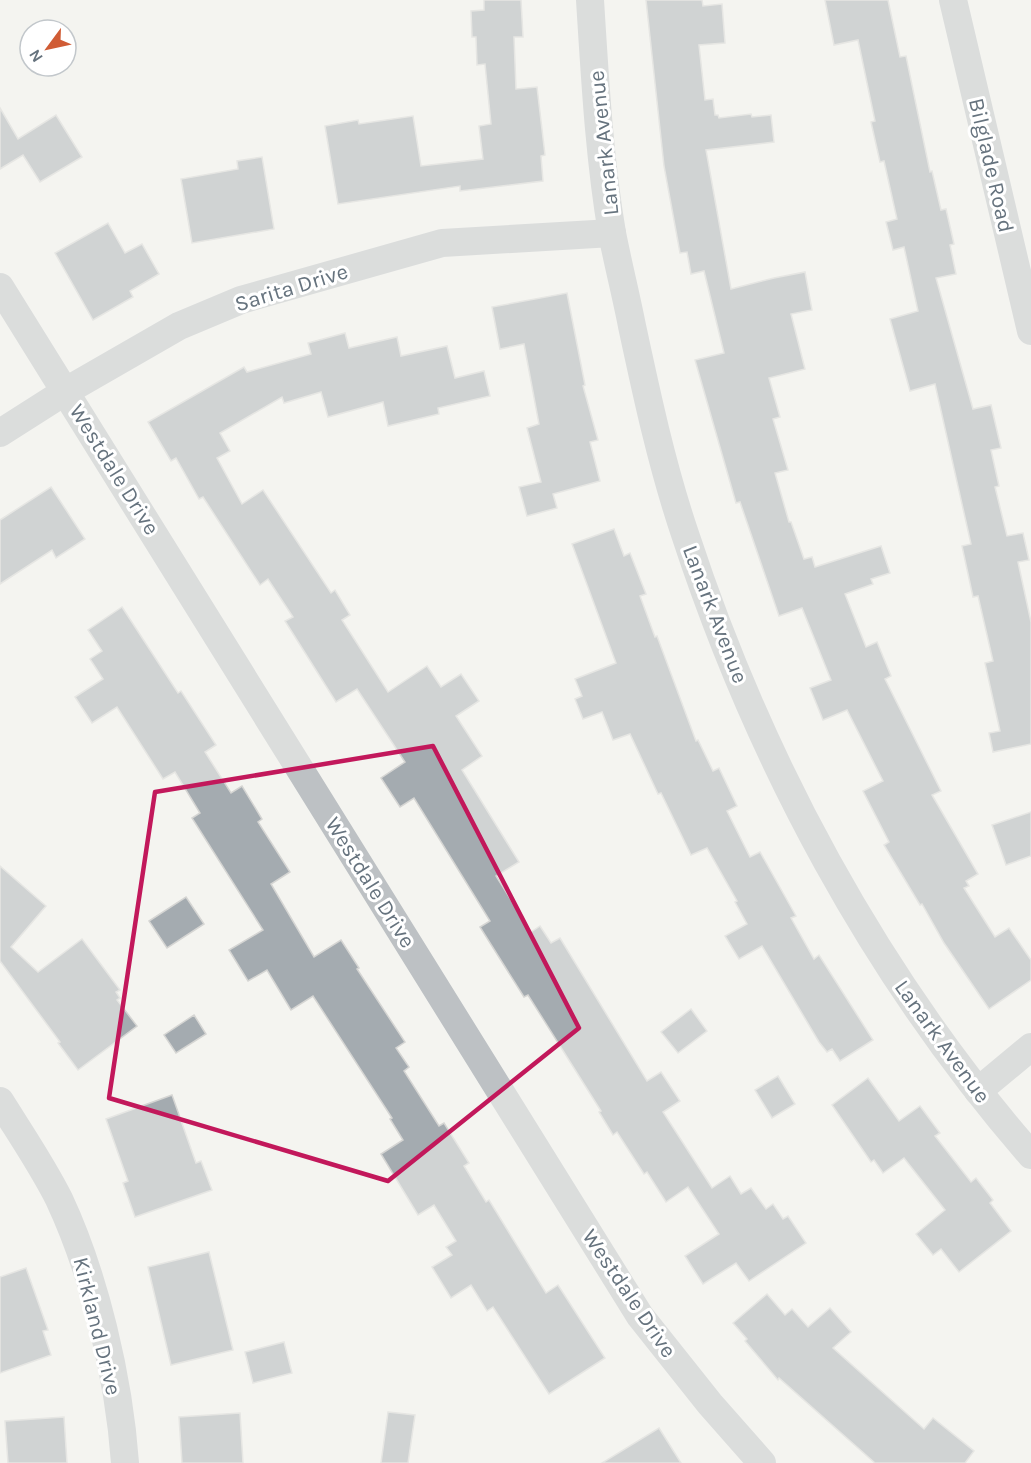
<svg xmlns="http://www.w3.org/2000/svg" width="1031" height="1463" viewBox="0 0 1031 1463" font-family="Karla,sans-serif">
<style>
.building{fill:#a4abb0;stroke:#d5d5d3;stroke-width:1.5}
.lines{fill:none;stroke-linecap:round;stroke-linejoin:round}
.minor{stroke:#bdc1c4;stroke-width:28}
.marked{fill:none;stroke:#c2185b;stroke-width:4.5;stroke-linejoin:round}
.labels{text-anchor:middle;stroke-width:6;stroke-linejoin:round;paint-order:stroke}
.street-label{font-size:22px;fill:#66737e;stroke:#fff}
</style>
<rect width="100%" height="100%" fill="#f4f4f0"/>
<g class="building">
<path d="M484,0h37l2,37h-9l2,52 21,-2 8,68 -4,1 2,25 -83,10v-5l-122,18 -13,-78 33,-6 1,4 54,-8 8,50 62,-7 -4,-33 12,-2 -6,-60 -8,1 -1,-28h-4l-1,-26 13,-1z"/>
<path d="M646,0h56l1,6 19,-2 3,39 -26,2 6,55 8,-1 2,16h3l1,3 32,-4 1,3 19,-2 3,27 -68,8 25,139 43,-11 31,-6 7,38 -21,4 14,55 -36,9 11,39 -7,2 15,51 -13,3 14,49h2l13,37 8,-2 3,10 66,-21 9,27 -19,6 2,5 -28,10 21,53 11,-5 14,34 -6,3 56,112 -9,4 46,79 -12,7 3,5 -5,2 31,49 14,-9 22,32v20l-42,29 -45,-66 -22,-39 -2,1 -36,-60 5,-3 -26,-51 20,-10 -36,-71 -24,10 -13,-32 21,-8 -29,-72 -23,8 -39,-114 -4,1 -41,-143 29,-7 -20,-82 -13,3 -4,-22 -7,1 -16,-87z"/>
<path d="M825,0h63l12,57 6,-1 24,116 2,-1 9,39 5,-1 8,35 -4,1 6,29 -20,4 37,131 18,-4 10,43 -10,2 8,36 -4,1 12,49 16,-3 6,27 -11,2 13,60v122l-38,8 -4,-19 11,-2 -15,-68 8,-2 -15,-65 -5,1 -11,-51 9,-2 -36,-160 -25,7 -20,-72 28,-8 -14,-64 -11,3 -7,-28 11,-3 -13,-58 -4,1 -9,-40 4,-1 -17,-81 -24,5z"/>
<path d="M0,108l18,31 38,-24 26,42 -42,25 -17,-27 -23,14z"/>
<path d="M262,157l12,72 -82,14 -11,-64 57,-10 -1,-8z"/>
<path d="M108,223l17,30 17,-9 17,30 -29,17 3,6 -40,23 -38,-67z"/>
<path d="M567,293l18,92 -2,1 15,54 -8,2 10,39 -47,13 4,14 -30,8 -8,-29 22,-5 -14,-54 12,-4 -15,-80 -24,5 -8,-42z"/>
<path d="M345,333l4,15 48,-11 4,19 46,-10 8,32 29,-7 6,25 -52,12 1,6 -51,12 -5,-24 -55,15 -7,-25 -37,11 -2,-6 -62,36 10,18 -13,7 25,46 21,-14 68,103 4,-3 15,25 -8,5 46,72 39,-26 14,21 20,-13 18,27 -23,15 26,40 -20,14 57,92 -23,14 35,56 9,-6 11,17 9,-5 87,143 14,-9 19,29 -17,11 49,76 18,-12 11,18 10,-6 15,21 7,-5 10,15 5,-3 18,27 -57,38 -13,-18 -33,21 -18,-28 34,-22 -31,-47 -22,15 -19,-30 -3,2 -27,-42 -4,3 -14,-23 2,-1 -73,-116 -4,2 -44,-70 10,-6 -76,-123 -14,9 -19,-29 24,-16 -48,-73 -21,13 -51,-81 8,-4 -25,-38 -8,6 -57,-88 -4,2 -23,-41 -5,3 -23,-39 96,-55 3,5 64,-18 -3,-11z"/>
<path d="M51,487l34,52 -29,19 -4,-8 -52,34v-64z"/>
<path d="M614,529l10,27 6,-3 16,41 -6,2 15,41 2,-1 39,105 2,-1 15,31 6,-3 18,38 -10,5 23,46 10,-5 36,64 -5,2 23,41 5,-4 54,85 -33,21 -8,-12 -5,3 -8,-10 -57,-96 -23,13 -14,-23 22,-12 -12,-22 2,-1 -30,-53 -16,7 -30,-62 -3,1 -28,-60 -17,6 -11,-28 -19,7 -8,-20 7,-3 -7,-17 41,-16 -44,-119z"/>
<path d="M122,607l56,86 3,-2 35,54 -11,7 26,41 11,-7 20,33 -4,3 32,50 -19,12 43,73 27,-17 18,28 -2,1 48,73 -9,6 13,19 -5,4 35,55 5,-3 25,40 -5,3 22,36 3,-2 57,93 12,-8 47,73 -56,36 -56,-87 -6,4 -16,-26 -20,13 -19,-31 20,-12 -6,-8 10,-6 -22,-36 -16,10 -37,-61 22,-14 -13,-21 2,-1 -79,-122 -22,14 -24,-40 -19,11 -19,-31 34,-20 -71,-112 8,-5 -25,-41 -12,7 -46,-72 -25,16 -17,-26 28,-18 -13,-20 12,-8 -14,-21z"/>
<path d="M1031,812v44l-25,9 -14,-40z"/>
<path d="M0,866l46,40 -35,41 27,25 44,-33 38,51 -4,2 4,6 -3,2 20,26 -59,44 -20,-27 2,-1 -60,-81z"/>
<path d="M186,897l18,27 -37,24 -18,-27z"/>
<path d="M691,1009l16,22 -29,22 -17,-21z"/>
<path d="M194,1015l12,19 -30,19 -12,-18z"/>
<path d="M778,1076l17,28 -23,14 -17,-28z"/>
<path d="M868,1078l31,43 21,-15 20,27 -5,3 36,46 5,-4 17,22 -3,3 21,28 -52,41 -18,-23 -8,6 -17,-21 29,-24 -41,-52 -21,15 -9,-13 -3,2 -39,-57z"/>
<path d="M172,1095l24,68 5,-2 11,29 -77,27 -12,-34 5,-2 -22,-62z"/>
<path d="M209,1252l24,98 -62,15 -23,-98z"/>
<path d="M26,1268l22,62 -5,1 8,24 -51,18v-96z"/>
<path d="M767,1294l18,21 7,-6 16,18 22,-19 21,24 -18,16 91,81 9,-11 41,33 -9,12h-90l-96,-85 -1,2 -33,-39 2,-2 -14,-16z"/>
<path d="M284,1342l8,31 -39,10 -8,-31z"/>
<path d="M388,1412l27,3 -7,48h-27z"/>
<path d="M240,1413l3,50h-61l-3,-46z"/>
<path d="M64,1417l3,46h-59l-3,-42z"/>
<path d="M659,1428l22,35h-79z"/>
</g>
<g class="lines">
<g class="minor">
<path d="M590,0c5,78 9,156 22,233 6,31 14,62 20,93 15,70 30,140 53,208 74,226 190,442 346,621"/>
<path d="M953,0l78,331"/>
<path d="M0,287l640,1029 70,88 52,59"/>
<path d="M0,433l66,-42 113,-65 62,-26 201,-57 170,-10"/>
<path d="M978,1091l53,-44"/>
<path d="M0,1101c20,32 42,64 59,98 36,77 60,179 66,264"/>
</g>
</g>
<path d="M0 0H1031V1463H0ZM433,746l146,282 -191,153 -279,-83 46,-306z" fill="#f4f4f0" fill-opacity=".55" fill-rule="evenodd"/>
<path class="marked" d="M433,746l146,282 -191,153 -279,-83 46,-306z"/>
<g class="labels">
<g class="street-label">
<text transform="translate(603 143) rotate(-96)" y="8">Lanark Avenue</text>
<text transform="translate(992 165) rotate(77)" y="8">Bilglade Road</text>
<text transform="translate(291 287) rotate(-17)" y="8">Sarita Drive</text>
<text transform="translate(115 469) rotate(58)" y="8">Westdale Drive</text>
<text transform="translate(716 614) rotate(69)" y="8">Lanark Avenue</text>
<text transform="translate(371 882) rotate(58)" y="8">Westdale Drive</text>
<text transform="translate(943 1041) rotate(54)" y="8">Lanark Avenue</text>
<text transform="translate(630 1293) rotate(56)" y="8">Westdale Drive</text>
<text transform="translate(98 1326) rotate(76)" y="8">Kirkland Drive</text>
</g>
</g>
<g transform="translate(48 48) rotate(237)"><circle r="28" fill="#ffffff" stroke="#c2c7cb" stroke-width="1.5"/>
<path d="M0-4.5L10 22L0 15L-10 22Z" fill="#d05c35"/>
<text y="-9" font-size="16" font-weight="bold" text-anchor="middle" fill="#66737e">N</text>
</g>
</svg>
